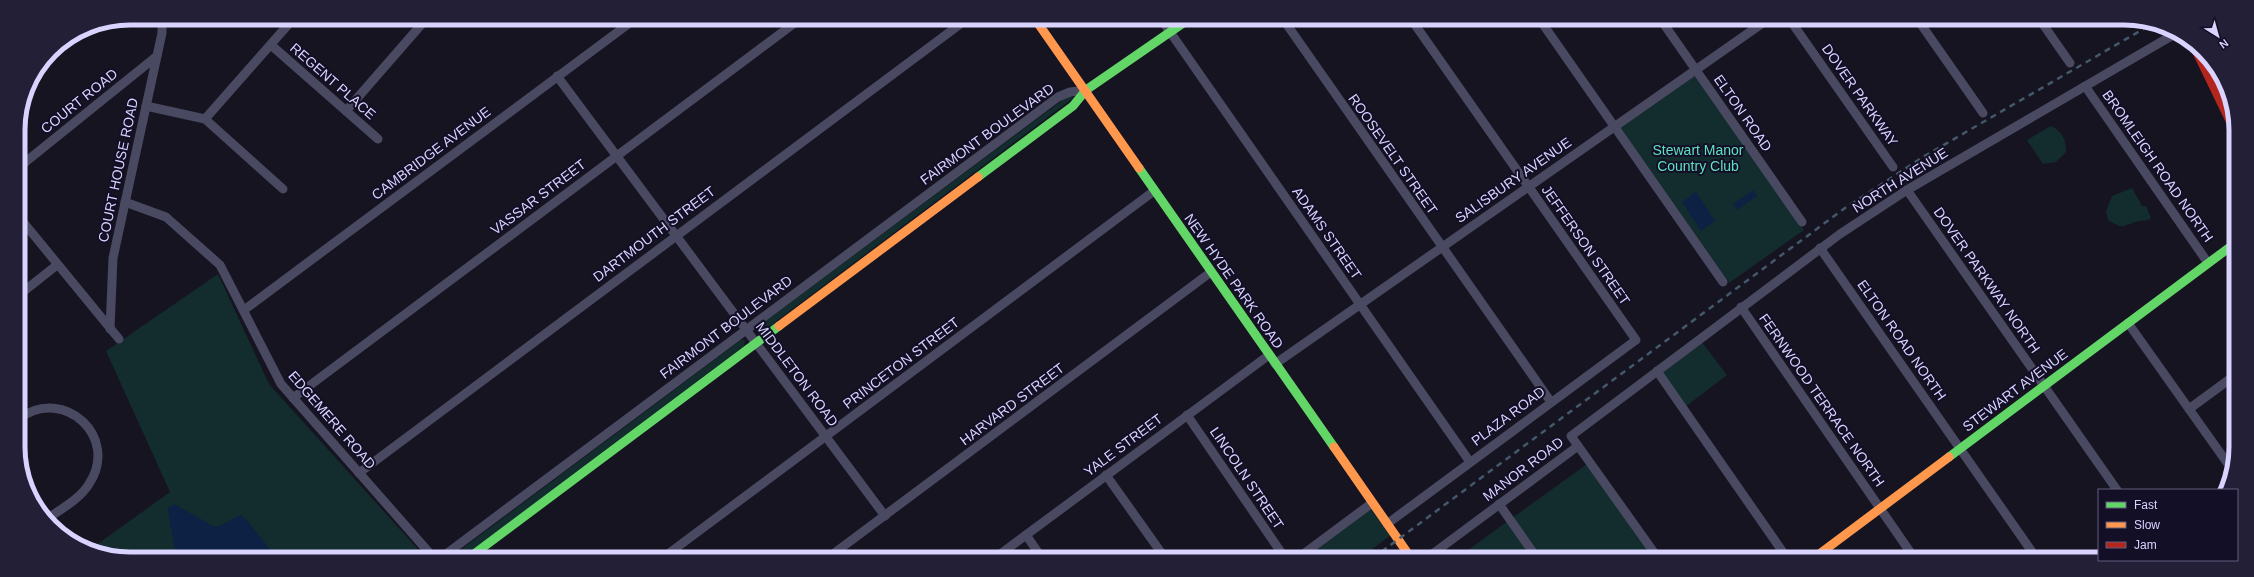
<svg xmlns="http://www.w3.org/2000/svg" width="2254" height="577" viewBox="0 0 2254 577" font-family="Arial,sans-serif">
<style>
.green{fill:#132c2d}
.water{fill:#0d2144}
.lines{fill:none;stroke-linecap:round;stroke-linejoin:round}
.street{stroke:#4a4962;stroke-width:9}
.fast{stroke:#63d668;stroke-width:9}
.slow{stroke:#ff974d;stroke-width:9}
.jam{stroke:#b3261e;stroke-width:9}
.rail{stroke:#43596b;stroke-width:2.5;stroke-dasharray:6 5;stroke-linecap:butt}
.labels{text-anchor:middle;stroke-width:4;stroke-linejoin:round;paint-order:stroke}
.street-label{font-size:14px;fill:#d9d4ff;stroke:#130f26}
.park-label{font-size:14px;fill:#5fe0c0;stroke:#130f26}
.rim{fill:none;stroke:#d9d4ff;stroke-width:5}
</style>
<rect width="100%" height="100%" fill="#161421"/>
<g class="green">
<path d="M1696,73l108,157 -75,53 -110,-157z"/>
<path d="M1068,96h4l1,2 -311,234 -2,-1v-6z"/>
<path d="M2051,126c12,6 15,14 15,26l-10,10 -13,2 -16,-24z"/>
<path d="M2132,188l10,18h4l5,12c-5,4 -10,2 -16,4 -14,5 -12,7 -27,-2l-2,-9 6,-15z"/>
<path d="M218,274l51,110 156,173h-317l-16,-9 78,-56 -64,-141z"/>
<path d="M1697,336l30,39 -42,32 -29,-41z"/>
<path d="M741,340h4l-1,6 -281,211h-12z"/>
<path d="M1587,464l67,94h-197z"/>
<path d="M1370,504l22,30 -31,24h-61z"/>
</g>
<g class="water">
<path d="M1753,190l4,6 -20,14 -4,-6z"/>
<path d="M1696,192l19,29 -14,10 -19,-29z"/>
<path d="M174,504l39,22h7l20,-11 5,3 31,39h-100l-8,-46v-3z"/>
</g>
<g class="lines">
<g class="street">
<path d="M1161,19l309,443"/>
<path d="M1283,19l268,383"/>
<path d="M1540,20l183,262"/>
<path d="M1661,20l141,202"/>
<path d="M1790,20l103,147"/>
<path d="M1918,20l65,93"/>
<path d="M2040,20l30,43"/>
<path d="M271,45l107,94"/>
<path d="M557,76l328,440"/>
<path d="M2085,86l123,177"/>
<path d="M146,106l59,13 78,70"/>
<path d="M346,111l81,-93"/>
<path d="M205,119l89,-101"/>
<path d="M18,168l139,-112"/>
<path d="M1907,190l210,300"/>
<path d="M125,202l41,15 54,48 61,119 152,173"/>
<path d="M19,217l100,122"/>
<path d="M1820,248l217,311"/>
<path d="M19,295l38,-30"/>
<path d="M1741,307l174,252"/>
<path d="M244,310l391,-291"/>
<path d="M2128,323l105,148"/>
<path d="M110,329l3,-71 44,-202 5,-23v-15"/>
<path d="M1275,364l492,-344"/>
<path d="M1657,371l130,187"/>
<path d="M293,398l507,-379"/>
<path d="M2189,409l45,-33"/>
<path d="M1187,415l98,143"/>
<path d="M20,418c44,-32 100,19 69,66 -9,15 -28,25 -42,35"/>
<path d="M359,473l608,-454"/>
<path d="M1106,475l59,83"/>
<path d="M1499,504l38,54"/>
<path d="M1387,524l249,-184 -225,-321"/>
<path d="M1026,535l16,23"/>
<path d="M442,557l616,-460 12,-5 16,-2"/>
<path d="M664,557l490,-366"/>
<path d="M829,557l382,-285"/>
<path d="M995,558l274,-203"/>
<path d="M1298,558l74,-55"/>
<path d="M1427,558l151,-112"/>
<path d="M1658,558l-87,-122 269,-202 67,-44 266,-155"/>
</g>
<g class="fast">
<path d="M1139,168l195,279"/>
<path d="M978,177l95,-71 13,-16 103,-71"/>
<path d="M1949,457l285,-213"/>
<path d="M470,557l309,-231"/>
</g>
<g class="slow">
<path d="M1035,19l104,149"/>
<path d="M779,326l199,-149"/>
<path d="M1334,447l77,111"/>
<path d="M1814,558l135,-101"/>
</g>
<path class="jam" d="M2194,46l40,83"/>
<path class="rail" d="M1373,558l472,-350 78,-51 229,-133"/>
</g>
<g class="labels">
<g class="street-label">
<text transform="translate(333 81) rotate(41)" y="5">REGENT PLACE</text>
<text transform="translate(1860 95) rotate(55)" y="5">DOVER PARKWAY</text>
<text transform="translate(79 101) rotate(-39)" y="5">COURT ROAD</text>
<text transform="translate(1743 113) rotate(55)" y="5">ELTON ROAD</text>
<text transform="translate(987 134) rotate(-36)" y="5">FAIRMONT BOULEVARD</text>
<text transform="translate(431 153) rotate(-37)" y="5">CAMBRIDGE AVENUE</text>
<text transform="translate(1393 154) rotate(55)" y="5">ROOSEVELT STREET</text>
<text transform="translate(2158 166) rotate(55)" y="5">BROMLEIGH ROAD NORTH</text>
<text transform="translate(118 170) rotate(-78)" y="5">COURT HOUSE ROAD</text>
<text transform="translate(1513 180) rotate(-35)" y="5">SALISBURY AVENUE</text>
<text transform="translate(1900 180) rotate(-32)" y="5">NORTH AVENUE</text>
<text transform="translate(538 197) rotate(-37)" y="5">VASSAR STREET</text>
<text transform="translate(1327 233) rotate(55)" y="5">ADAMS STREET</text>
<text transform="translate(654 234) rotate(-37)" y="5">DARTMOUTH STREET</text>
<text transform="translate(1586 245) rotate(55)" y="5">JEFFERSON STREET</text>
<text transform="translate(1987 280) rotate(55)" y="5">DOVER PARKWAY NORTH</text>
<text transform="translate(1234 281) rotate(55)" y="5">NEW HYDE PARK ROAD</text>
<text transform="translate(726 327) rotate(-37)" y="5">FAIRMONT BOULEVARD</text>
<text transform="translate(1902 340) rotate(55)" y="5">ELTON ROAD NORTH</text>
<text transform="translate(901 363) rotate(-37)" y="5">PRINCETON STREET</text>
<text transform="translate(797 374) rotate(53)" y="5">MIDDLETON ROAD</text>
<text transform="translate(2015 390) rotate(-37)" y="5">STEWART AVENUE</text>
<text transform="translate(1822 400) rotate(55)" y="5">FERNWOOD TERRACE NORTH</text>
<text transform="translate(1012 404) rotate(-37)" y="5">HARVARD STREET</text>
<text transform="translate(1508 416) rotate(-37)" y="5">PLAZA ROAD</text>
<text transform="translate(332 420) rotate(49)" y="5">EDGEMERE ROAD</text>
<text transform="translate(1123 445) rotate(-37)" y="5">YALE STREET</text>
<text transform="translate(1523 469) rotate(-37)" y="5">MANOR ROAD</text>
<text transform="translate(1247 478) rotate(56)" y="5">LINCOLN STREET</text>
</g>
<g class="park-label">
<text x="1698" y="155">Stewart Manor<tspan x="1698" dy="16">Country Club</tspan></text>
</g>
</g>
<path d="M0 0H2254V577H0ZM130 25H2124A105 105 0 0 1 2229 130V447A105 105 0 0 1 2124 552H130A105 105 0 0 1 25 447V130A105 105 0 0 1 130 25Z" fill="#231f37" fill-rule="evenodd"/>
<path class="rim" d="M130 25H2124A105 105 0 0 1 2229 130V447A105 105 0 0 1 2124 552H130A105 105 0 0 1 25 447V130A105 105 0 0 1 130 25Z"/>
<rect x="2098" y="489" width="140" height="72" fill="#130f26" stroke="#625e7d"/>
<rect x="2106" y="502" width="20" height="6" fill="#63d668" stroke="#625e7d"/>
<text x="2134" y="509" font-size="12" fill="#d9d4ff">Fast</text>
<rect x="2106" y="522" width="20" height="6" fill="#ff974d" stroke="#625e7d"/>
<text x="2134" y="529" font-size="12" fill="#d9d4ff">Slow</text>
<rect x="2106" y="542" width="20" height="6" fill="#b3261e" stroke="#625e7d"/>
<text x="2134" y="549" font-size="12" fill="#d9d4ff">Jam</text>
<g transform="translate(2218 36) rotate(143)" stroke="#130f26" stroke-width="3" paint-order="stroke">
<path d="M0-3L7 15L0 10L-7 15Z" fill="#d9d4ff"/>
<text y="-6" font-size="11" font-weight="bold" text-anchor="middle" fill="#d9d4ff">N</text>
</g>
</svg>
